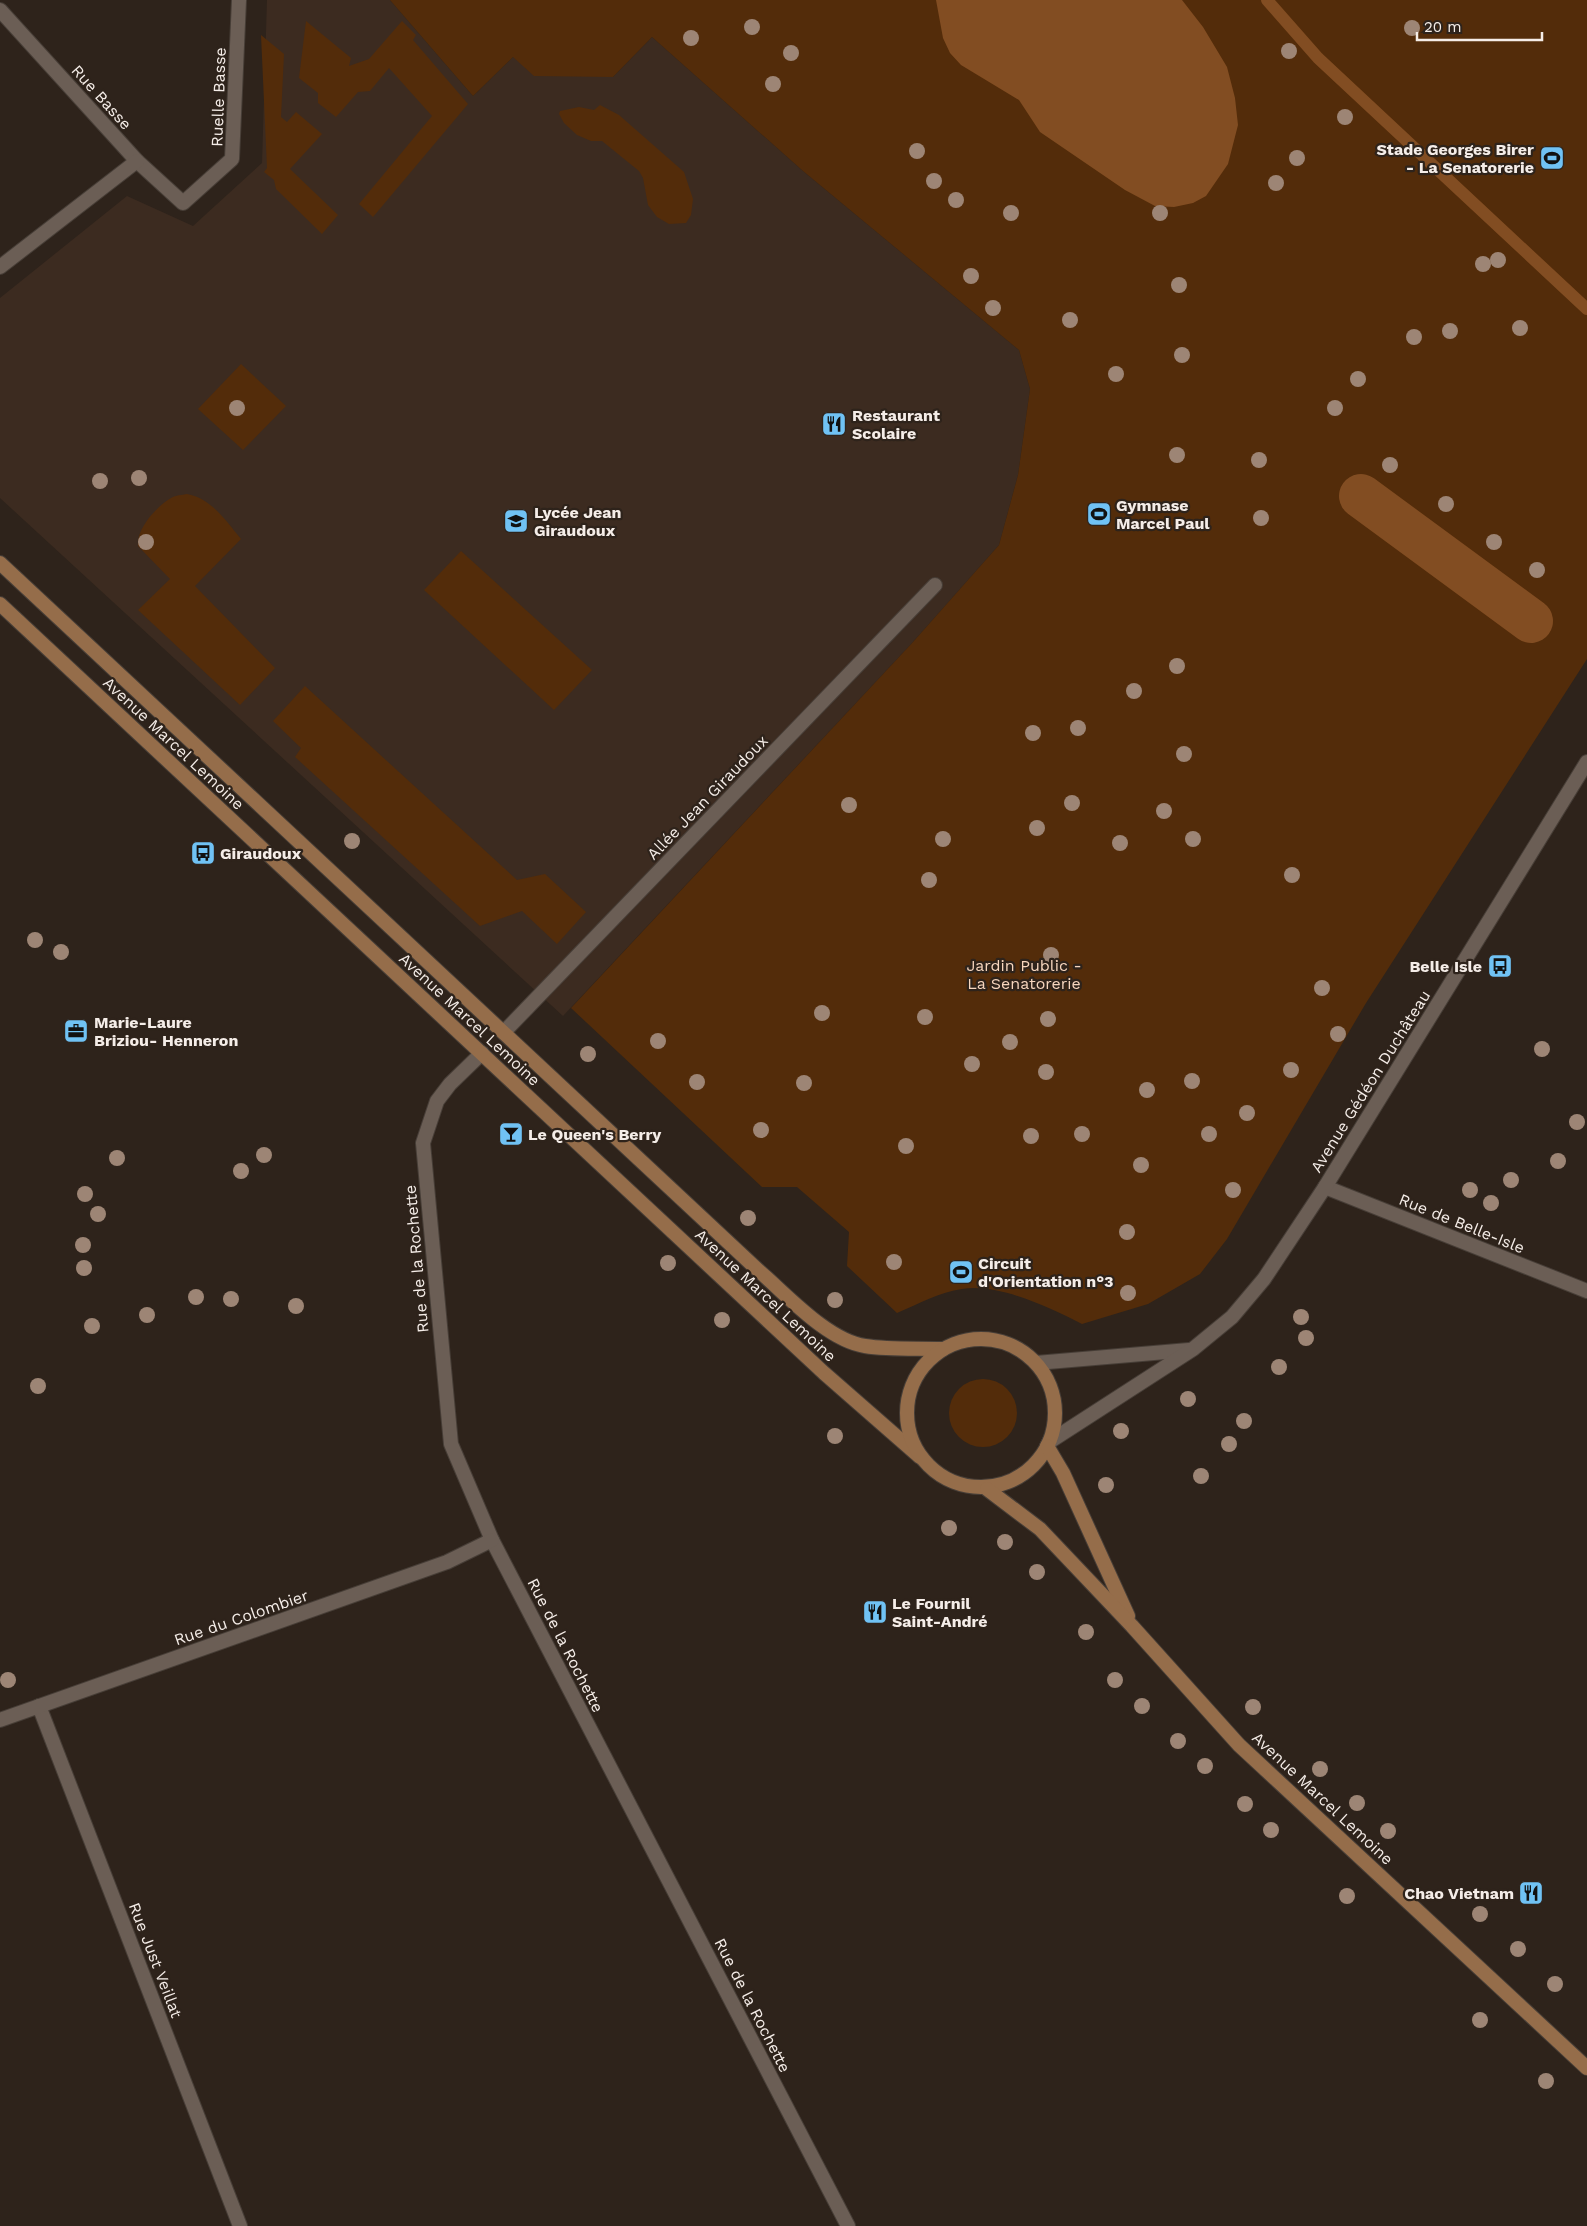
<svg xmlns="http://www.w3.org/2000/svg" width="1587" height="2226" viewBox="0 0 1587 2226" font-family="'Work Sans',sans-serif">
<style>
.built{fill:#3c2b20}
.green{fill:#532c0a}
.water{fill:#824d22}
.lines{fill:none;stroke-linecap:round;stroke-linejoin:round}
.stream{stroke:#824d22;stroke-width:12}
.canal{stroke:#824d22;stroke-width:44}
.minor-casing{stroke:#473e37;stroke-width:16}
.tertiary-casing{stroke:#473e37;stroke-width:16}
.secondary-casing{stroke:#473e37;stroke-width:16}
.minor{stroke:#6b5e55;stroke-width:14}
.tertiary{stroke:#6b5e55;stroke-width:14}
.secondary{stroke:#956d4a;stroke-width:14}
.tree{fill:#9d8575}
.labels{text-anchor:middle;stroke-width:4.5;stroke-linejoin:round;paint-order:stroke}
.street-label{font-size:16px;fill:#f5ede8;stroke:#2e231b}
.poi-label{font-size:16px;font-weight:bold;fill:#f5ede8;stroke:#2e231b;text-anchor:start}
.park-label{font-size:16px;fill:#f7d6be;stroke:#2e231b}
</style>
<rect width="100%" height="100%" fill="#2e231b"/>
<path class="built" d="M267,0h123l83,96 40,-39 100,20 39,-40 151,134 216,179 11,39 -12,86 -19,70 -86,97 -350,374 -563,-518v-200l127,-102 66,30 69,-63z"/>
<g class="green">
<path d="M390,0h1197v659l-221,344 -139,236 -27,35 -52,30 -66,20c-31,-16 -83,-41 -120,-35 -22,3 -44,15 -65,24l-50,-47 2,-34 -52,-45h-35l-191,-179 342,-366 86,-97 19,-70 12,-86 -11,-39 -216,-179 -151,-134 -39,40 -79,-1 -21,-19 -40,39z"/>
<path d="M306,21l45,37 -2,8 20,-7 33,-38 14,14 -3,5 55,64 -95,113 -14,-13 73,-88 -43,-48 -19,23 -12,1 -22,25 -18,-14v-10l-19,-15z"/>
<path d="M261,35l23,19 -3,63 6,5 9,-10 26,22 -32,35 48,46 -16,19 -46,-45 -2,-9 -10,-8 3,-4z"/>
<path d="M600,105l19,10 65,57 9,27 -2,16 -5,8 -17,1 -12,-7 -9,-12 -5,-27 -4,-7 -37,-30h-11l-14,-6 -13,-12 -5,-9 1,-3 19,-4 15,3z"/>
<path d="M241,364l45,42 -43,44 -45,-41z"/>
<path d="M187,494c24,4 39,27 54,45l-46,47 80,82 -35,37 -102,-95 32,-31 -32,-33c-2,-17 19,-40 33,-48 5,-3 11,-3 16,-4z"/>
<path d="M461,551l131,119 -38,40 -130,-120z"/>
<path d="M305,686l212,194 28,-6 41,38 -29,32 -35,-33 -42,15 -185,-169 6,-9 -28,-27z"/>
<circle cx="983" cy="1413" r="34"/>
</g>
<path class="water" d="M936,0h246l21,27 24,40 8,31 3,27 -10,39 -22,32 -13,7 -19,4 -19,-1 -30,-16 -85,-58 -21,-32 -58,-35 -11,-12 -7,-15z"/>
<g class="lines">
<path class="stream" d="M1267,0l51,58 269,251"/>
<path class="canal" d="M1361,496l170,125"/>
<defs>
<g id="minor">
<path d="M0,10l137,151 46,42 49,-44 7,-159"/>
<path d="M0,267l137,-106"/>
<path d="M504,1032l431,-447"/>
<path d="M482,1053l-32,31 -13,17 -14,42 28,301 41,96 356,686"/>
<path d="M1325,1187l262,104"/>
<path d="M39,1706l201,520"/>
<path d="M0,1720l447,-158 45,-22"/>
</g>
<g id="tertiary">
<path d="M1036,1363l153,-13"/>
<path d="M1049,1442l144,-93 39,-32 32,-38 61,-92 262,-425"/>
</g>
<g id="secondary">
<path d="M0,563l759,708c28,24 68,69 106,75 25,4 53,2 78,3"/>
<path d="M0,604l824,769 96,84"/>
<circle cx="981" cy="1413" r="74"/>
<path d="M1047,1446l16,27 65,143"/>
<path d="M987,1489l53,40 92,97 107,119 348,323"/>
</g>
</defs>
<use href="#minor" class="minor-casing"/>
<use href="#tertiary" class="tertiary-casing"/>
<use href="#secondary" class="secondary-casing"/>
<use href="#minor" class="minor"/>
<use href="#tertiary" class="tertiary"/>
<use href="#secondary" class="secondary"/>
</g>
<g class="tree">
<circle cx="752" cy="27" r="8"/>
<circle cx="1412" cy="28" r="8"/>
<circle cx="691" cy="38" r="8"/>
<circle cx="1289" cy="51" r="8"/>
<circle cx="791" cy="53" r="8"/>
<circle cx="773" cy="84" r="8"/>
<circle cx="1345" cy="117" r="8"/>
<circle cx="917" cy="151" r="8"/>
<circle cx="1297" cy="158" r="8"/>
<circle cx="934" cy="181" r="8"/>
<circle cx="1276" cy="183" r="8"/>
<circle cx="956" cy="200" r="8"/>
<circle cx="1011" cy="213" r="8"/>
<circle cx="1160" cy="213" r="8"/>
<circle cx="1498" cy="260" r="8"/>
<circle cx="1483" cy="264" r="8"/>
<circle cx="971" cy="276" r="8"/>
<circle cx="1179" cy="285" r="8"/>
<circle cx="993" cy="308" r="8"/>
<circle cx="1070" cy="320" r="8"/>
<circle cx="1520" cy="328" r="8"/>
<circle cx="1450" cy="331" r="8"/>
<circle cx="1414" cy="337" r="8"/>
<circle cx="1182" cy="355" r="8"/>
<circle cx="1116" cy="374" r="8"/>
<circle cx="1358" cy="379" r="8"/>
<circle cx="237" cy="408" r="8"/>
<circle cx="1335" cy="408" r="8"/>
<circle cx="1177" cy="455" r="8"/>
<circle cx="1259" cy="460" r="8"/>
<circle cx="1390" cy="465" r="8"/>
<circle cx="139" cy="478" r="8"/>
<circle cx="100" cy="481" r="8"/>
<circle cx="1446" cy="504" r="8"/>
<circle cx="1261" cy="518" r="8"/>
<circle cx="146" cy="542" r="8"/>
<circle cx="1494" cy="542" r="8"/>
<circle cx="1537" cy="570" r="8"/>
<circle cx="1177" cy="666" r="8"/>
<circle cx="1134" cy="691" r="8"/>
<circle cx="1078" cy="728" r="8"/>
<circle cx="1033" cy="733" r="8"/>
<circle cx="1184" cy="754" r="8"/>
<circle cx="1072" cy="803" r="8"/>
<circle cx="849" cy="805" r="8"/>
<circle cx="1164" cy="811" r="8"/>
<circle cx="1037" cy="828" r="8"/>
<circle cx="943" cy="839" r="8"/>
<circle cx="1193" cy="839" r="8"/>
<circle cx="352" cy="841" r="8"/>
<circle cx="1120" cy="843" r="8"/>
<circle cx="1292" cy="875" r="8"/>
<circle cx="929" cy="880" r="8"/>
<circle cx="35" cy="940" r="8"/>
<circle cx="61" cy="952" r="8"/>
<circle cx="1051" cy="955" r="8"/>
<circle cx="1322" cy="988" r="8"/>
<circle cx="822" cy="1013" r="8"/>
<circle cx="925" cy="1017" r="8"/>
<circle cx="1048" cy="1019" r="8"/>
<circle cx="1338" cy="1034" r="8"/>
<circle cx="658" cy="1041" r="8"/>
<circle cx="1010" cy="1042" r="8"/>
<circle cx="1542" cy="1049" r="8"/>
<circle cx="588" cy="1054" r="8"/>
<circle cx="972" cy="1064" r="8"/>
<circle cx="1291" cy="1070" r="8"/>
<circle cx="1046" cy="1072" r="8"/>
<circle cx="1192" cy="1081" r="8"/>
<circle cx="697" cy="1082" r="8"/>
<circle cx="804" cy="1083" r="8"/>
<circle cx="1147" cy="1090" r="8"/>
<circle cx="1247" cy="1113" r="8"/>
<circle cx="1577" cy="1122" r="8"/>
<circle cx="761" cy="1130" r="8"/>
<circle cx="1082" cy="1134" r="8"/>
<circle cx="1209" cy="1134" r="8"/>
<circle cx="1031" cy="1136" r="8"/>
<circle cx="906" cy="1146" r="8"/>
<circle cx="264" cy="1155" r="8"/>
<circle cx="117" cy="1158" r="8"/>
<circle cx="1558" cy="1161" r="8"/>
<circle cx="1141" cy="1165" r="8"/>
<circle cx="241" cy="1171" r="8"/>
<circle cx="1511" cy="1180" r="8"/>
<circle cx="1233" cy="1190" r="8"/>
<circle cx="1470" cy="1190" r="8"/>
<circle cx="85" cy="1194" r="8"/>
<circle cx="1491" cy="1203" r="8"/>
<circle cx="98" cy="1214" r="8"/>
<circle cx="748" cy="1218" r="8"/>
<circle cx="1127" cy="1232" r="8"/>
<circle cx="83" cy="1245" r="8"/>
<circle cx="894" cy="1262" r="8"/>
<circle cx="668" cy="1263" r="8"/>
<circle cx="84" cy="1268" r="8"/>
<circle cx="1128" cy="1293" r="8"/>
<circle cx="196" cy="1297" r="8"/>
<circle cx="231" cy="1299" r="8"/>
<circle cx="835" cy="1300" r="8"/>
<circle cx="296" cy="1306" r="8"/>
<circle cx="147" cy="1315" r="8"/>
<circle cx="1301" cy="1317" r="8"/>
<circle cx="722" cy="1320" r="8"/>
<circle cx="92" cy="1326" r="8"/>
<circle cx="1306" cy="1338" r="8"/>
<circle cx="1279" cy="1367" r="8"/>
<circle cx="38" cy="1386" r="8"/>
<circle cx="1188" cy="1399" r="8"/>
<circle cx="1244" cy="1421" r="8"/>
<circle cx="1121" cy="1431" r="8"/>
<circle cx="835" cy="1436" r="8"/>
<circle cx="1229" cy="1444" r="8"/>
<circle cx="1201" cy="1476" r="8"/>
<circle cx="1106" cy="1485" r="8"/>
<circle cx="949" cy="1528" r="8"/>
<circle cx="1005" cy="1542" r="8"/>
<circle cx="1037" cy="1572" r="8"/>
<circle cx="1086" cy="1632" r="8"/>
<circle cx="8" cy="1680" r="8"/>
<circle cx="1115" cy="1680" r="8"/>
<circle cx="1142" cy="1706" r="8"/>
<circle cx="1253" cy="1707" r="8"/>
<circle cx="1178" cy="1741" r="8"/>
<circle cx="1205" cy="1766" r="8"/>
<circle cx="1320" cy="1769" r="8"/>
<circle cx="1357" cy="1803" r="8"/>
<circle cx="1245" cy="1804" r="8"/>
<circle cx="1271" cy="1830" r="8"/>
<circle cx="1388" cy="1831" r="8"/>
<circle cx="1347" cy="1896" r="8"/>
<circle cx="1480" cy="1914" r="8"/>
<circle cx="1518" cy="1949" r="8"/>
<circle cx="1555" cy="1984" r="8"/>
<circle cx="1480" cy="2020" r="8"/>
<circle cx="1546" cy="2081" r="8"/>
</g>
<defs>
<symbol id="stadium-square" viewBox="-11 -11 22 22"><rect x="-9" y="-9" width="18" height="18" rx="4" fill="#70c2f4" stroke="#2e231b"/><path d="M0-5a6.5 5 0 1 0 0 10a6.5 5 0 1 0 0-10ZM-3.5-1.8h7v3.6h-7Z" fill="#111"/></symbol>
<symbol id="restaurant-square" viewBox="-11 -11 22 22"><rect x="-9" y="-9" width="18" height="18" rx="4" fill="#70c2f4" stroke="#2e231b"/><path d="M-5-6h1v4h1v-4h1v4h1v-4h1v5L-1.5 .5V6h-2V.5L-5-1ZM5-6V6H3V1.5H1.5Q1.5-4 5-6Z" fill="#111"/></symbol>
<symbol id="school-square" viewBox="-11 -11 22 22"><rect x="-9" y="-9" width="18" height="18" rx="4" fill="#70c2f4" stroke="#2e231b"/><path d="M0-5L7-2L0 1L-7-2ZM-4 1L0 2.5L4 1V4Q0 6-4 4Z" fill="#111"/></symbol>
<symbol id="bus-square" viewBox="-11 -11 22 22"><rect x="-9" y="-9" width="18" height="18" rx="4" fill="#70c2f4" stroke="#2e231b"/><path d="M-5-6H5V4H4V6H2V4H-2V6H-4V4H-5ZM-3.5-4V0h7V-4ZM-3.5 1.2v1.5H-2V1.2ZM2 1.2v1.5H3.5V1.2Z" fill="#111"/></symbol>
<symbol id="office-square" viewBox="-11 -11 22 22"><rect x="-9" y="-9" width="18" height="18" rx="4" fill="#70c2f4" stroke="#2e231b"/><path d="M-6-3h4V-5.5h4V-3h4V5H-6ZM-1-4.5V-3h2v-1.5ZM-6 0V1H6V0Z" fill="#111"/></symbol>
<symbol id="bar-square" viewBox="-11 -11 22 22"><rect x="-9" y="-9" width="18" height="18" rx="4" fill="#70c2f4" stroke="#2e231b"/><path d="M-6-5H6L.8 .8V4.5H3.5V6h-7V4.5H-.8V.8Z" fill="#111"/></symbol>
</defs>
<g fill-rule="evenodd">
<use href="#stadium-square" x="1538" y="144" width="28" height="28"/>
<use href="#restaurant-square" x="820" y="410" width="28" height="28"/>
<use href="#stadium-square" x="1085" y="500" width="28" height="28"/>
<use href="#school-square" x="502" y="507" width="28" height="28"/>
<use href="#bus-square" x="189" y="839" width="28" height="28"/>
<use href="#bus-square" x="1486" y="952" width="28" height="28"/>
<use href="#office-square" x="62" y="1017" width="28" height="28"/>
<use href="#bar-square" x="497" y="1120" width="28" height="28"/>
<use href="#stadium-square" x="947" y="1258" width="28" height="28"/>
<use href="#restaurant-square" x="861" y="1598" width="28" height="28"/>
<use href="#restaurant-square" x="1517" y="1879" width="28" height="28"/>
</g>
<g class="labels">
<g class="street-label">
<text transform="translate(102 97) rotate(48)" y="6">Rue Basse</text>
<text transform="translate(218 97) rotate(-88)" y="6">Ruelle Basse</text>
<text transform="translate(174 743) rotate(43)" y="6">Avenue Marcel Lemoine</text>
<text transform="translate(707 797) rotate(-46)" y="6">Allée Jean Giraudoux</text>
<text transform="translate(470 1019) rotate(43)" y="6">Avenue Marcel Lemoine</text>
<text transform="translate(1370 1081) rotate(-58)" y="6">Avenue Gédéon Duchâteau</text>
<text transform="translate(1462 1223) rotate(22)" y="6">Rue de Belle-Isle</text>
<text transform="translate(416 1259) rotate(-95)" y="6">Rue de la Rochette</text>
<text transform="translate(766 1295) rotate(43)" y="6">Avenue Marcel Lemoine</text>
<text transform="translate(241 1617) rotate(-19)" y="6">Rue du Colombier</text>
<text transform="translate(566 1645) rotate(63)" y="6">Rue de la Rochette</text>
<text transform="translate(1323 1798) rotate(43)" y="6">Avenue Marcel Lemoine</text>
<text transform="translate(156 1960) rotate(69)" y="6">Rue Just Veillat</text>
<text transform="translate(753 2005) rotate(63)" y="6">Rue de la Rochette</text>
</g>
<g class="poi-label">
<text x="1534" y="155" text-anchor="end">Stade Georges Birer<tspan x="1534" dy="18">- La Senatorerie</tspan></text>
<text x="852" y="421">Restaurant<tspan x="852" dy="18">Scolaire</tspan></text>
<text x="1116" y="511">Gymnase<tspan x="1116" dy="18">Marcel Paul</tspan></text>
<text x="534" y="518">Lycée Jean<tspan x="534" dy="18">Giraudoux</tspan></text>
<text x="220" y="859">Giraudoux</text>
<text x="1482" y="972" text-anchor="end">Belle Isle</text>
<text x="94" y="1028">Marie-Laure<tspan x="94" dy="18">Briziou- Henneron</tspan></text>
<text x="528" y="1140">Le Queen's Berry</text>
<text x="978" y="1269">Circuit<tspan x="978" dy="18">d'Orientation n°3</tspan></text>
<text x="892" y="1609">Le Fournil<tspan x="892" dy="18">Saint-André</tspan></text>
<text x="1514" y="1899" text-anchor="end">Chao Vietnam</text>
</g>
<g class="park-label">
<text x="1024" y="971">Jardin Public -<tspan x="1024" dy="18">La Senatorerie</tspan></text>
</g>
</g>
<path d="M1417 32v8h125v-8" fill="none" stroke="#f5ede8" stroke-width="2.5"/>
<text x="1424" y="32" font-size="15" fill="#f5ede8" stroke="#2e231b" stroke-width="4" paint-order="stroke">20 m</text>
</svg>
